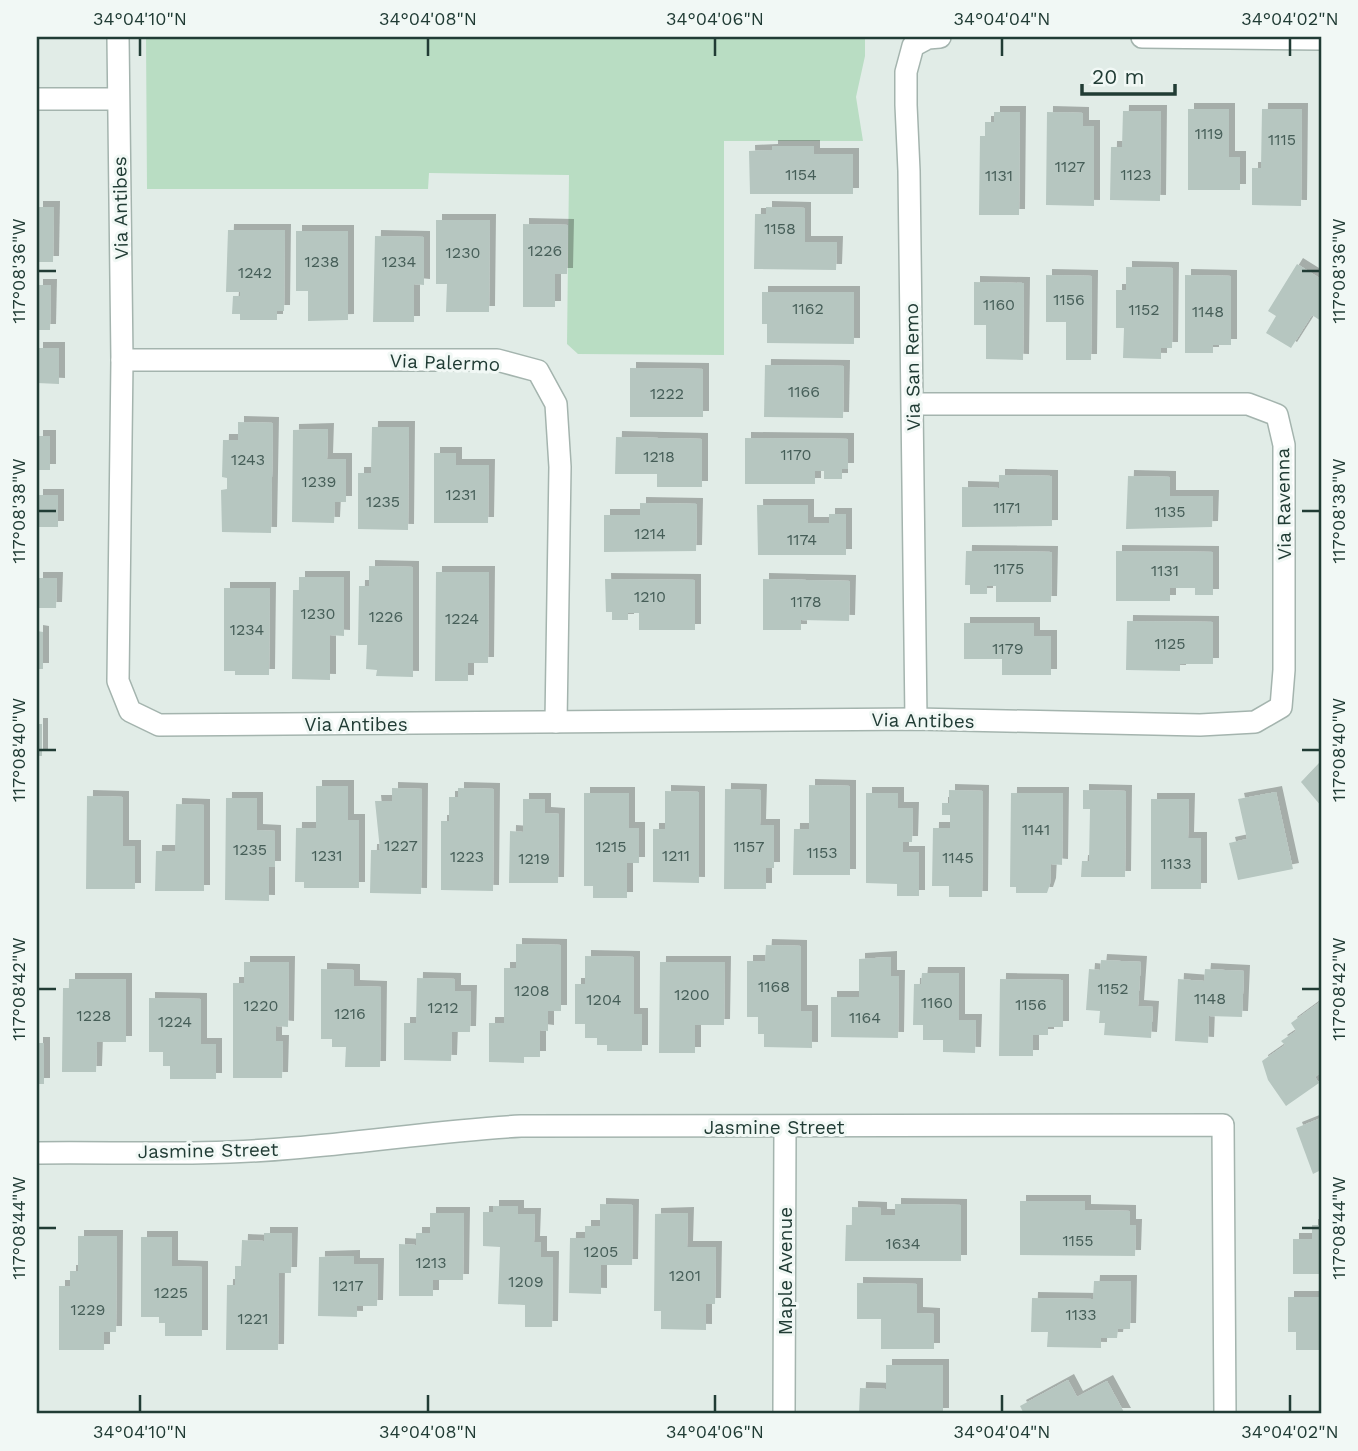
<svg xmlns="http://www.w3.org/2000/svg" width="1358" height="1451" viewBox="0 0 1358 1451" font-family="'Work Sans',sans-serif">
<style>
.green{fill:#b9ddc3}
.building{fill:#b6c6c0;filter:url(#shadow)}
.lines{fill:none;stroke-linecap:round;stroke-linejoin:round}
.street-casing{stroke:#a4b4ae;stroke-width:24}
.street{stroke:#fff;stroke-width:21}
.ticks{fill:none;stroke:#213c35;stroke-width:2.5}
.labels{text-anchor:middle;stroke-width:6;stroke-linejoin:round;paint-order:stroke}
.number-label{font-size:16px;fill:#465e58}
.street-label{font-size:19px;fill:#213c35;stroke:#f1f8f5}
.neatline{fill:none;stroke:#213c35;stroke-width:2.5}
.ticks-label{font-size:18px;text-anchor:middle;fill:#213c35}
</style>
<defs>
<filter id="shadow"><feDropShadow dx="6" dy="-6" stdDeviation="0" flood-color="#0004"/></filter>
</defs>
<rect width="100%" height="100%" fill="#e1ece7"/>
<path class="green" d="M146,37h719v19l-9,41 7,44h-139v214l-146,-1 -11,-10 2,-169 -140,-2 -1,16h-281z"/>
<g class="building">
<path d="M1188,109h41v48h11v33h-52z"/>
<path d="M1262,109h40l-1,97 -49,-1v-37h9z"/>
<path d="M1123,111h38l-1,90 -50,-1 1,-53h11z"/>
<path d="M994,112h26l-1,103h-40l1,-79h5v-14h9z"/>
<path d="M1047,112l36,1v13h11v80l-48,-1z"/>
<path d="M772,146h42v8h39v40h-103l-1,-43 23,-1z"/>
<path d="M37,207h17l-1,55h-16z"/>
<path d="M766,207l39,1v34h32l-1,28 -82,-1 1,-55h11z"/>
<path d="M436,220h54l-1,92h-43l1,-28h-11z"/>
<path d="M523,224l45,1 -1,49h-12v33h-32z"/>
<path d="M228,230h57l-1,81h-7v9h-37v-6h-8l1,-18h7v-4h-14z"/>
<path d="M296,231h52v89l-40,1v-30h-12z"/>
<path d="M375,236l49,1v48l-10,-1v38h-41z"/>
<path d="M1297,264l24,15v42l-9,-6 -21,33 -25,-15 10,-17 -8,-5z"/>
<path d="M1126,267l47,1 -1,80h-11v11l-38,-1 1,-30h-8v-38h10z"/>
<path d="M1046,275l46,1 -1,84h-25v-38h-20z"/>
<path d="M1185,275l46,1v69h-18v8h-28z"/>
<path d="M974,282l50,1 -1,77 -37,-1v-34h-12z"/>
<path d="M37,285h14l-1,45h-13z"/>
<path d="M762,292h92v52l-87,-1v-19h-5z"/>
<path d="M37,348h22v36l-22,-1z"/>
<path d="M765,365l79,1 -1,52 -79,-1z"/>
<path d="M630,368l73,1v48h-73z"/>
<path d="M238,422l35,1 -2,110 -49,-1 -1,-42 6,-1v-11l-5,-1 1,-37h15z"/>
<path d="M372,427h37l-1,103 -50,-1v-56h13z"/>
<path d="M328,429l-1,30h19v43h-11l-1,21 -42,-1 1,-92z"/>
<rect x="37" y="436" width="13" height="34"/>
<path d="M616,437l86,2v48h-45v-13h-42z"/>
<path d="M745,438l103,1v30h-6v10h-18v-8h-9v13h-70z"/>
<path d="M434,453h22v12h33l-1,58h-54z"/>
<path d="M999,475l53,1v50l-90,1v-40l37,1z"/>
<path d="M1128,476l42,1v19h43l-1,31 -86,2z"/>
<rect x="37" y="495" width="21" height="32"/>
<path d="M640,503l57,1 -1,47 -92,1v-37h36z"/>
<path d="M757,505h51v18h21v-9h17v41h-88z"/>
<path d="M966,551l86,1 -1,50h-55v-16h-9v8h-17v-9h-5z"/>
<path d="M1116,551l97,1v43h-18v-7h-25v13h-54z"/>
<path d="M369,566l44,1v110l-37,-1 1,-6 -11,-1 1,-24h-9l1,-59h10z"/>
<path d="M436,572h53l-1,91h-20v18h-33z"/>
<path d="M299,577h45v59l-14,-1v45l-38,-1 1,-89h6z"/>
<path d="M37,578h20l-1,30h-19z"/>
<path d="M605,579l90,1v50h-56v-17h-11v7h-16v-8h-6z"/>
<path d="M763,579l87,2 -1,40 -48,-1v10h-38z"/>
<path d="M224,588h46l-1,87h-34v-4h-11z"/>
<path d="M1127,621l86,1v42h-33v7l-54,-1z"/>
<path d="M964,623h70v13h17v39h-49v-16h-38z"/>
<path d="M37,631l6,1v37h-6z"/>
<rect x="37" y="724" width="5" height="32"/>
<path d="M1321,761v45l-20,-24z"/>
<path d="M809,785l41,1v89h-57l1,-46h15z"/>
<path d="M316,786h32v34h11v68h-55v-6h-9l1,-54h20z"/>
<path d="M392,788l30,1 -1,105 -51,-1 1,-43h9l-5,-49h17z"/>
<path d="M458,788l36,1 -1,102 -52,-1v-69h8v-24h9z"/>
<path d="M725,789l36,1 -1,35h14v43h-8v21h-42z"/>
<path d="M949,790l34,1 -1,106h-33v-11h-17l1,-58h17v-13h-8v-12h7z"/>
<path d="M1083,790l43,1 -1,86h-44l1,-16h7l1,-52h-7z"/>
<path d="M665,791l34,1v91l-46,-1v-53h12z"/>
<path d="M1276,792l17,77 -55,11 -9,-37 18,-4 -9,-40z"/>
<path d="M584,793h45v35h10v35h-12v35h-34v-12h-9z"/>
<path d="M866,793h32v15h15l-1,34h-9v10h16v44h-22v-12l-31,-1z"/>
<path d="M1011,793h52l-1,72 -11,-1 -1,20 -3,9h-31v-6h-6z"/>
<path d="M87,796l36,1v49h12v43h-49z"/>
<path d="M226,798h31v32l18,1v36h-6v34l-44,-1z"/>
<path d="M523,799h22v14l14,1 -1,69h-49l1,-52 13,1z"/>
<path d="M1151,799h38l-1,39h13v51h-50z"/>
<path d="M176,804l28,1v86h-49l1,-40h19z"/>
<path d="M516,944l45,1v66h-13v20l-8,-1v27h-16v6l-35,-1v-39h15v-55h12z"/>
<path d="M766,945l35,1v65h11v37l-48,-1v-13h-6v-17h-11v-56h18z"/>
<path d="M585,956l49,1v57h8v37h-35v-6h-10v-7h-12v-14h-10v-40h10z"/>
<path d="M891,957v19h8l-1,62 -67,-1v-40h28v-38z"/>
<path d="M1101,960l40,2 -3,44 15,1 -2,31 -47,-3 1,-12h-6l1,-12 -14,-1 3,-41 11,1z"/>
<path d="M244,962h45l-1,65 -12,-1v15h7l-1,37h-49v-95h11z"/>
<path d="M660,962h65l-1,63h-29v28h-36z"/>
<path d="M321,969l33,1v16l27,1 -1,80h-35l1,-20h-14v-8h-11z"/>
<path d="M1205,969l39,2 -2,46 -33,-1 -1,27 -33,-2 3,-62 26,2z"/>
<path d="M922,973h37v47h17l-1,33 -32,-1v-12h-20v-15h-10l1,-41h7z"/>
<path d="M417,978l38,1v12h16l-1,41h-18l-1,29 -47,-1v-37h12z"/>
<path d="M69,979h57v63h-29l-1,30h-34l1,-84h6z"/>
<path d="M1000,979l63,1v47h-15v8h-15v21h-34z"/>
<path d="M149,998l52,1v45h15v35h-46v-13h-7v-14h-14z"/>
<path d="M1321,1001v71l-6,5 4,6 -33,23 -18,-26 -6,-19 23,-16 -4,-4 15,-10 -5,-8z"/>
<rect x="37" y="1043" width="7" height="41"/>
<path d="M1321,1118v52l-8,4 -17,-46z"/>
<path d="M1020,1201h65v9l45,1v14h6l-1,31 -115,-1z"/>
<path d="M600,1204l33,1 -1,60h-31v29l-32,-1 1,-55h15v-12h15z"/>
<path d="M895,1204l66,1v56h-116l1,-36h6v-18l29,1v7h14z"/>
<path d="M493,1206h25v8h17l-1,28h7v15h12l-1,70h-27v-22l-27,-1 2,-57 -17,-1v-34h10z"/>
<path d="M430,1213h34l-1,67h-30v16h-34v-52l17,1v-12h14z"/>
<path d="M688,1213l-1,34h29l-1,57h-9v26l-45,-1v-18h-7l1,-97z"/>
<path d="M1312,1225h9v49h-28v-35h19z"/>
<path d="M264,1233h28l-1,40h-12l-1,77h-52l1,-65h8v-19h6l1,-26 22,1z"/>
<path d="M78,1236h39l-1,96h-12v18h-45v-64h11v-15h8z"/>
<path d="M141,1237h31v29l30,1v69h-37v-13h-6v-6h-18z"/>
<path d="M354,1256v8h24l-1,42h-20v11l-39,-1 1,-59z"/>
<path d="M1094,1281h37l-1,48h-12l-1,9h-16v10l-54,-1 1,-15h-17l1,-34 61,1z"/>
<path d="M857,1283l60,1v29l17,1v35h-53v-30h-24z"/>
<path d="M1288,1297h33v53h-25v-18h-8z"/>
<path d="M886,1365h57v49h-84l1,-26 26,1z"/>
<path d="M1068,1380l9,17 30,-16 18,33h-101l-4,-8z"/>
</g>
<g class="lines">
<defs>
<g id="street">
<path d="M118,37l4,323 -4,321 12,30 29,14 757,-6 284,6 55,-3 26,-15 3,-37v-225l-7,-30 -29,-11h-335"/>
<path d="M1142,37l179,2"/>
<path d="M37,99h81"/>
<path d="M122,360h375l41,11 18,33 4,63 -4,255"/>
<path d="M916,719l-7,-548 -3,-66v-33l7,-26 15,-8 12,-1"/>
<path d="M37,1153c85,-1 171,3 256,-5 76,-6 152,-18 228,-22l702,-1 2,289"/>
<path d="M784,1414l1,-287"/>
</g>
</defs>
<use href="#street" class="street-casing"/>
<use href="#street" class="street"/>
</g>
<path class="ticks" d="M140,38v18M428,38v18M715,38v18M1002,38v18M1290,38v18M38,271h18M1302,271h18M38,511h18M1302,511h18M38,750h18M1302,750h18M38,989h18M1302,989h18M38,1228h18M1302,1228h18M140,1395v17M428,1395v17M715,1395v17M1002,1395v17M1290,1395v17"/>
<g class="labels">
<g class="number-label">
<text x="1209" y="139">1119</text>
<text x="1282" y="145">1115</text>
<text x="1070" y="172">1127</text>
<text x="801" y="180">1154</text>
<text x="1136" y="180">1123</text>
<text x="999" y="181">1131</text>
<text x="780" y="234">1158</text>
<text x="545" y="256">1226</text>
<text x="463" y="258">1230</text>
<text x="322" y="267">1238</text>
<text x="399" y="267">1234</text>
<text x="255" y="278">1242</text>
<text x="1069" y="305">1156</text>
<text x="999" y="310">1160</text>
<text x="808" y="314">1162</text>
<text x="1144" y="315">1152</text>
<text x="1208" y="317">1148</text>
<text x="804" y="397">1166</text>
<text x="667" y="399">1222</text>
<text x="796" y="460">1170</text>
<text x="659" y="462">1218</text>
<text x="248" y="465">1243</text>
<text x="319" y="487">1239</text>
<text x="461" y="500">1231</text>
<text x="383" y="507">1235</text>
<text x="1007" y="513">1171</text>
<text x="1170" y="517">1135</text>
<text x="650" y="539">1214</text>
<text x="802" y="545">1174</text>
<text x="1009" y="574">1175</text>
<text x="1165" y="576">1131</text>
<text x="650" y="602">1210</text>
<text x="806" y="607">1178</text>
<text x="318" y="619">1230</text>
<text x="386" y="622">1226</text>
<text x="462" y="624">1224</text>
<text x="247" y="635">1234</text>
<text x="1170" y="649">1125</text>
<text x="1008" y="654">1179</text>
<text x="1036" y="835">1141</text>
<text x="401" y="851">1227</text>
<text x="611" y="852">1215</text>
<text x="749" y="852">1157</text>
<text x="250" y="855">1235</text>
<text x="822" y="858">1153</text>
<text x="327" y="861">1231</text>
<text x="676" y="861">1211</text>
<text x="467" y="862">1223</text>
<text x="958" y="863">1145</text>
<text x="534" y="864">1219</text>
<text x="1176" y="869">1133</text>
<text x="774" y="992">1168</text>
<text x="1113" y="994">1152</text>
<text x="532" y="996">1208</text>
<text x="692" y="1000">1200</text>
<text x="1210" y="1004">1148</text>
<text x="604" y="1005">1204</text>
<text x="937" y="1008">1160</text>
<text x="1031" y="1010">1156</text>
<text x="261" y="1011">1220</text>
<text x="443" y="1013">1212</text>
<text x="350" y="1019">1216</text>
<text x="94" y="1021">1228</text>
<text x="865" y="1023">1164</text>
<text x="175" y="1027">1224</text>
<text x="1078" y="1246">1155</text>
<text x="903" y="1249">1634</text>
<text x="601" y="1257">1205</text>
<text x="431" y="1268">1213</text>
<text x="685" y="1281">1201</text>
<text x="526" y="1287">1209</text>
<text x="348" y="1291">1217</text>
<text x="171" y="1298">1225</text>
<text x="88" y="1315">1229</text>
<text x="1081" y="1320">1133</text>
<text x="253" y="1324">1221</text>
</g>
<g class="street-label">
<text transform="translate(120 208) rotate(-91)" y="7">Via Antibes</text>
<text transform="translate(445 362) rotate(2)" y="7">Via Palermo</text>
<text transform="translate(912 367) rotate(-91)" y="7">Via San Remo</text>
<text transform="translate(1283 504) rotate(-91)" y="7">Via Ravenna</text>
<text transform="translate(923 720) rotate(1)" y="7">Via Antibes</text>
<text x="356" y="731">Via Antibes</text>
<text x="774" y="1134">Jasmine Street</text>
<text transform="translate(208 1150) rotate(-1)" y="7">Jasmine Street</text>
<text transform="translate(785 1271) rotate(-90)" y="7">Maple Avenue</text>
</g>
</g>
<rect width="1358" height="1451" fill="none" stroke="#f1f8f5" stroke-width="77"/>
<path d="M1082 84v10h93v-10" fill="none" stroke="#213c35" stroke-width="3.5"/>
<text x="1092" y="84" font-size="21" fill="#213c35" stroke="#f1f8f5" stroke-width="5" paint-order="stroke">20 m</text>
<rect x="38" y="38" width="1282" height="1374" class="neatline"/>
<g class="ticks-label">
<text x="140" y="25">34°04'10"N</text>
<text x="428" y="25">34°04'08"N</text>
<text x="715" y="25">34°04'06"N</text>
<text x="1002" y="25">34°04'04"N</text>
<text x="1290" y="25">34°04'02"N</text>
<text transform="translate(1339 271) rotate(-90)" y="6">117°08'36"W</text>
<text transform="translate(19 271) rotate(-90)" y="6">117°08'36"W</text>
<text transform="translate(1339 511) rotate(-90)" y="6">117°08'38"W</text>
<text transform="translate(19 511) rotate(-90)" y="6">117°08'38"W</text>
<text transform="translate(1339 750) rotate(-90)" y="6">117°08'40"W</text>
<text transform="translate(19 750) rotate(-90)" y="6">117°08'40"W</text>
<text transform="translate(1339 989) rotate(-90)" y="6">117°08'42"W</text>
<text transform="translate(19 989) rotate(-90)" y="6">117°08'42"W</text>
<text transform="translate(1339 1228) rotate(-90)" y="6">117°08'44"W</text>
<text transform="translate(19 1228) rotate(-90)" y="6">117°08'44"W</text>
<text x="140" y="1438">34°04'10"N</text>
<text x="428" y="1438">34°04'08"N</text>
<text x="715" y="1438">34°04'06"N</text>
<text x="1002" y="1438">34°04'04"N</text>
<text x="1290" y="1438">34°04'02"N</text>
</g>
</svg>
